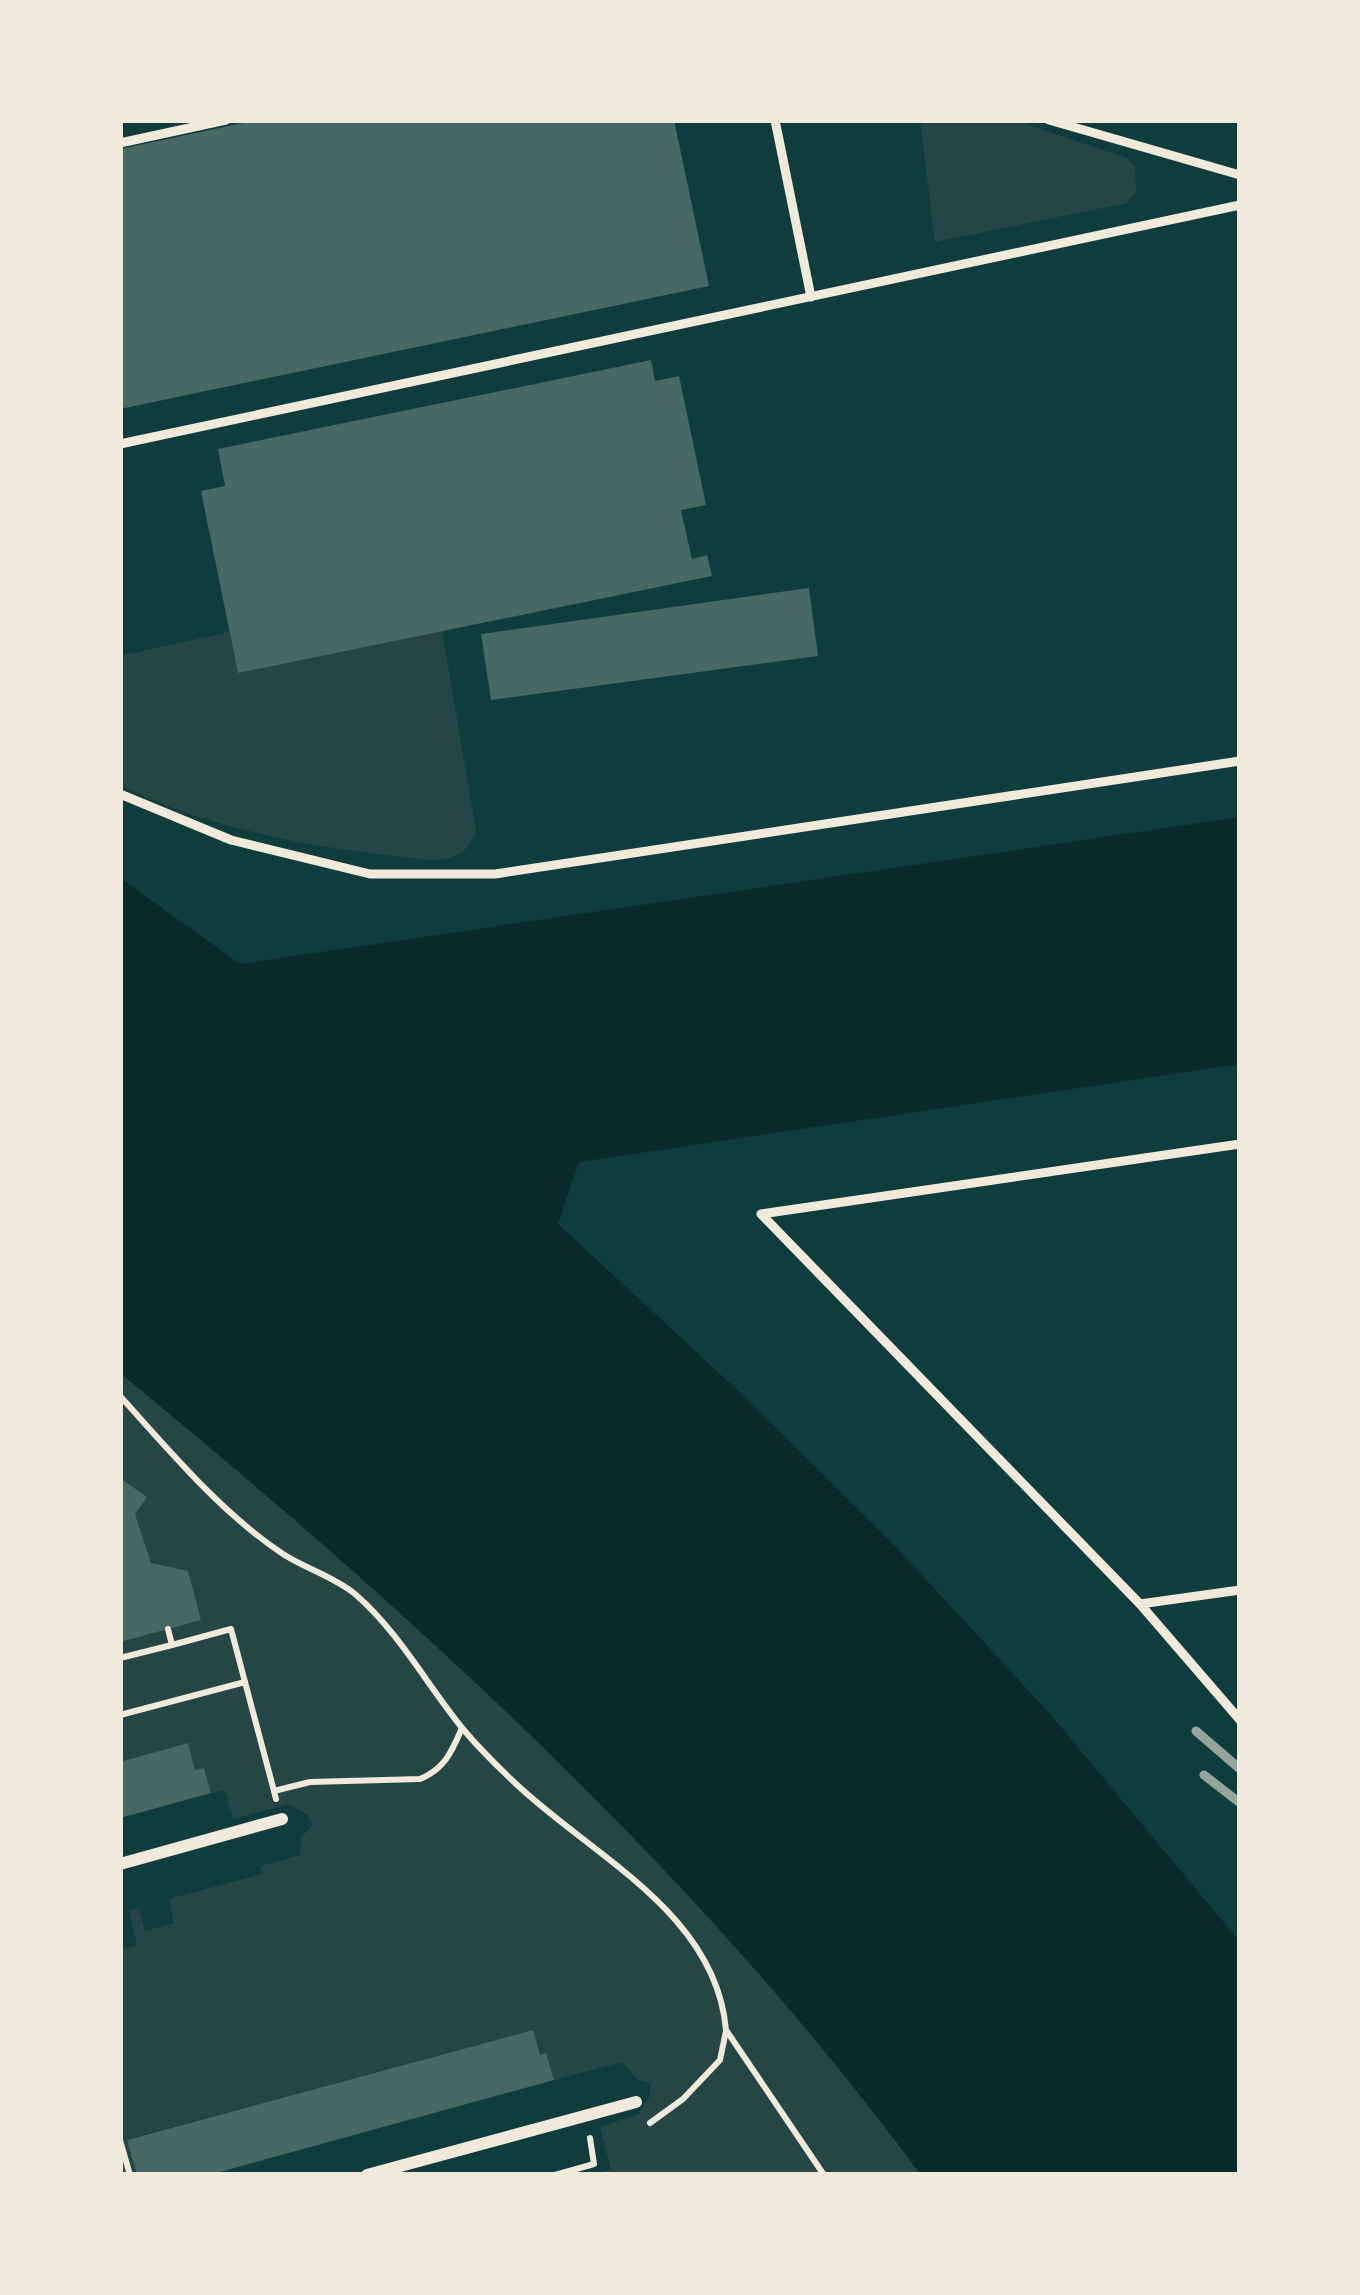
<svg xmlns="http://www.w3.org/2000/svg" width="1360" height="2295" viewBox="0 0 1360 2295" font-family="'Times New Roman',serif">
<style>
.green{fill:#244646}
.water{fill:#0a2a2b}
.building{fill:#486865}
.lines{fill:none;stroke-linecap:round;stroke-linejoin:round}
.path{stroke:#f1e9da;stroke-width:6}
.service{stroke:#f1e9da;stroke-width:9}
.minor{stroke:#f1e9da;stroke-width:12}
.rail{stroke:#97a49c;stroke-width:9}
</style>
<rect width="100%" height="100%" fill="#0f3d3e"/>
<g class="green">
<path d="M920,120h93l114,38 8,8 1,26 -9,11 -192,39z"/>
<path d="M442,630l34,201c-6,13 -10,22 -24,26 -17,6 -37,1 -55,-1 -85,-8 -201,-31 -277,-71v-129l109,-24 9,40z"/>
<path d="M120,1373c291,239 576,497 801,802h-330l20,-6 -11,-42 39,-13 11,-18v-13l-12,-3 -16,-18 -68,18 -8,-26 -6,1 -8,-25 -404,109 9,36h-17v-225l17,-5 -8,-35 10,-2 6,23 29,-8 -5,-24 93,-25 -1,-8 39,-11 1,-17 11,-13 -4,-10 -20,-11 -55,15 -8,-29 -14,3 -7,-25 -9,2 -8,-26 -67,18z"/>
</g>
<path class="water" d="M1240,817v247l-661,98 -21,62 188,174 152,151 153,166 189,227v233h-319c-225,-305 -510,-563 -801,-802v-495l120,86z"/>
<g class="building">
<path d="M257,120h417l35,166 -589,123v-260z"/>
<path d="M651,360l4,21 24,-5 27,129 -25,5 11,49 15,-4 5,21 -474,97 -37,-182 24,-5 -7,-37z"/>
<path d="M809,588l9,68 -327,44 -10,-66z"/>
<path d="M120,1478l27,19 -12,17 16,49 37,8 13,49 -81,22z"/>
<path d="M188,1743l7,27 9,-2 7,25 -91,25v-56z"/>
<path d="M533,2030l7,25 6,-2 8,27 -345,95h-72l-10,-35z"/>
</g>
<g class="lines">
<g class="path">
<path d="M120,1396c50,55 101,117 163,158 23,15 50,22 72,40 44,38 72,91 108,135 15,18 33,36 51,53 76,73 202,130 212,248l98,145"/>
<path d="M172,1645l59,-16 14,53"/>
<path d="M120,1658l52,-13 -4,-16"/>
<path d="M120,1715l125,-33 29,109"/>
<path d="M276,1799l-2,-8 36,-9 110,-3c25,-10 32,-28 42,-51"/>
<path d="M650,2123l33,-24 37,-39 6,-29"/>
<path d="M120,2140l10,35"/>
<path d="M555,2175l39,-11 -4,-26"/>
</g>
<g class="service">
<path d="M775,120l36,177"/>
<path d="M1049,120l191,55"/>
<path d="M120,143l106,-23"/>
<path d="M120,444l1120,-239"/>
<path d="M120,794l111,46 139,34h125l745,-113"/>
<path d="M1240,1144l-479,70 379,390 100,116"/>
<path d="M1140,1604l100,-14"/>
</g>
<g class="minor">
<path d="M120,1864l162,-45"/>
<path d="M367,2175l269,-73"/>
</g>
<g class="rail">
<path d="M1196,1731l44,38"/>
<path d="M1204,1775l36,28"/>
</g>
</g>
<rect width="1360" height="2295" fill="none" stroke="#f1e9da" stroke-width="246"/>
</svg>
